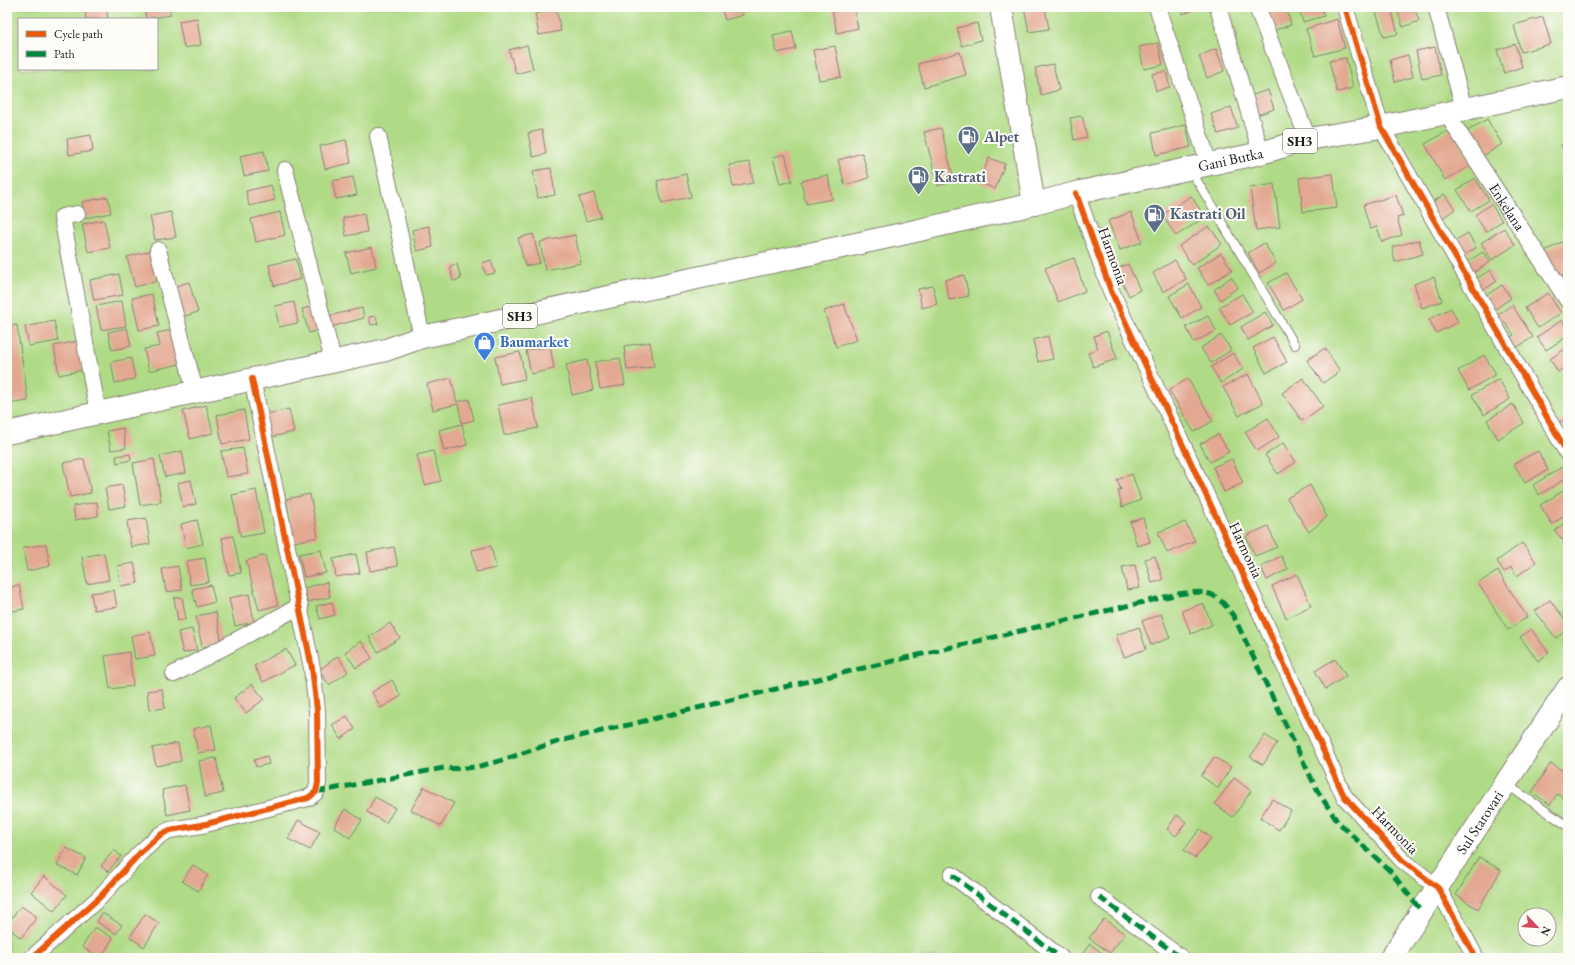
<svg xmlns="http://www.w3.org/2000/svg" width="1575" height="965" viewBox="0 0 1575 965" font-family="'EB Garamond',serif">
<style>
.green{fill:#b0db86;stroke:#667c51;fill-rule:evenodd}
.building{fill:#e3a891}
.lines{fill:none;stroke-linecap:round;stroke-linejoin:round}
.service-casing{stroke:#858072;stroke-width:10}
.minor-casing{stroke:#858072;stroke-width:18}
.secondary-casing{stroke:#858072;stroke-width:24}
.primary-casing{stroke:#858072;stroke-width:24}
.service{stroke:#fff;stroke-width:8}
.minor{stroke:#fff;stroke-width:16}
.secondary{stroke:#fff;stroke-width:22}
.primary{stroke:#fff;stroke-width:22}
.quiet{stroke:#00873e;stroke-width:5;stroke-dasharray:10 5;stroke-linecap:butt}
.cycleway-casing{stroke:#fdfcf7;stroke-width:8}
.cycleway{stroke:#e8590c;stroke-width:6}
.labels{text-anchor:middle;stroke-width:4;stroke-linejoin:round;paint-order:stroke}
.shield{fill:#fdfcf7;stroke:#605f5e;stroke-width:1}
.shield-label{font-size:14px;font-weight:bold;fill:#1c1c1c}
.service-label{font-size:15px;font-weight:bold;fill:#4e5e75;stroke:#fdfcf7;text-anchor:start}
.street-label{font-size:15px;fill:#1c1c1c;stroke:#fdfcf7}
.shop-label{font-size:15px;font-weight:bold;fill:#366cbe;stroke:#fdfcf7;text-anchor:start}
</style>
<rect width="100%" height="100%" fill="#fdfcf7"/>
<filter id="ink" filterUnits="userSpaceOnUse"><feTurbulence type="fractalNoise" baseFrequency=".025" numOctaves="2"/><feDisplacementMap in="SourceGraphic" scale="8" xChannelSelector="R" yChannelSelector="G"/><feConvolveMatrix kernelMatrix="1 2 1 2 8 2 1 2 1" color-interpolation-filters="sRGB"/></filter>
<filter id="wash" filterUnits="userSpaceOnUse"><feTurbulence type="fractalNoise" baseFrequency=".012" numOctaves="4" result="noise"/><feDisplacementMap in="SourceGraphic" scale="16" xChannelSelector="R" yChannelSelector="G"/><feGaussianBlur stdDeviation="0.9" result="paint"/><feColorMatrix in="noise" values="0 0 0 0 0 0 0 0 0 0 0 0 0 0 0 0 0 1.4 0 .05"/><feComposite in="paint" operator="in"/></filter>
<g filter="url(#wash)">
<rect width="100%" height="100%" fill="#eee5c7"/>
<path class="green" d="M7,7h1561v951h-1561zM19,19h138v50h-138zM1525,915h24v24h-24z"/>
<g id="blocks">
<g class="building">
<path d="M106,7l2,12h-22l-1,-7z"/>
<path d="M144,7h25l2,8 -25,4z"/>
<path d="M721,7h20l2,8 -18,5z"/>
<path d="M843,7h10l5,21 -21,5 -5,-24z"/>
<path d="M1024,7h21l4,22 -20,3z"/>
<path d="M1180,7h20l-17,7z"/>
<path d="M1261,7h25l5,18 -23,7z"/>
<path d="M1299,7h22l3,9 -21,6z"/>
<path d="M1399,7h15l5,14 -16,6 -7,-19z"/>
<path d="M1391,8l7,26 -14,3 -8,-25z"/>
<path d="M556,9l5,22 -22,4 -4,-21z"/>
<path d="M1543,17l8,27 -30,8 -7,-27z"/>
<path d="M197,18l4,27 -17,3 -5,-27z"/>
<path d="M1337,19l8,29 -30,8 -9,-27z"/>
<path d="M977,23l4,17 -19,6 -5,-18z"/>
<path d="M792,31l4,18 -19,4 -4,-18z"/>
<path d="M1158,43l5,22 -19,4 -5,-22z"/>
<path d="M1515,44l7,23 -18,6 -7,-23z"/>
<path d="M527,45l6,24 -17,5 -7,-24z"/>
<path d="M835,46l6,31 -22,3 -6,-30z"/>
<path d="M1435,47l6,28 -19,4 -6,-28z"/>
<path d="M1216,49l8,22 -17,7 -8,-22z"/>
<path d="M960,52l6,23 -42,12 -6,-23z"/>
<path d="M1408,55l5,22 -18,5 -5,-22z"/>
<path d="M1346,58l7,30 -16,4 -8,-31z"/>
<path d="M1053,64l6,26 -18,5 -6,-27z"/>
<path d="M1166,71l4,16 -14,4 -4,-17z"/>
<path d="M1268,90l6,19 -17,6 -7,-19z"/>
<path d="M1231,107l7,21 -20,6 -7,-20z"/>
<path d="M1082,116l5,21 -13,3 -4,-22z"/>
<path d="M1487,119l15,25 -22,14 -16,-25z"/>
<path d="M1186,125l5,22 -35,8 -4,-22z"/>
<path d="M941,128l13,53 -16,5 -14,-54z"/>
<path d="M1452,128l20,37 -27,15 -20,-36z"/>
<path d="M542,130l4,24 -13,3 -5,-24z"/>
<path d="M91,135l2,16 -24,4 -2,-16z"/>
<path d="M346,140l5,23 -26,6 -5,-23z"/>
<path d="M1568,142v16l-7,-13z"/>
<path d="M264,151l4,20 -24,5 -4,-20z"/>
<path d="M862,153l7,25 -24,7 -7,-25z"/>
<path d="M785,154l7,27 -12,3 -7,-27z"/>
<path d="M989,158l16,6 -10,25 -16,-7z"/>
<path d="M750,162l3,21 -20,4 -4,-22z"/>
<path d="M551,168l4,27 -17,3 -5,-27z"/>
<path d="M686,174l5,23 -29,6 -5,-22z"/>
<path d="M1333,174l4,34 -34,4 -4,-34z"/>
<path d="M828,175l4,24 -26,5 -5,-23z"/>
<path d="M353,177l4,18 -21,4 -4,-18z"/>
<path d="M1475,178l14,22 -18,11 -14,-21z"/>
<path d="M1274,184l6,43 -24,3 -6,-42z"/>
<path d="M271,185l4,15 -26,6 -3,-15z"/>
<path d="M594,193l7,24 -15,4 -7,-24z"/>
<path d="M1444,194l11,15 -15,11 -11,-15z"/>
<path d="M1396,195l7,21 -6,2 5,17 -20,7 -5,-15 -7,2 -7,-24z"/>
<path d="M1191,196l14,21 -29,19 -14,-21z"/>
<path d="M108,197l3,16 -26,5 -3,-16z"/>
<path d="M1491,204l11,17 -16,11 -11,-17z"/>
<path d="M171,212l5,25 -21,3 -5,-24z"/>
<path d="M280,212l5,23 -29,7 -5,-23z"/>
<path d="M1131,212l11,30 -22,8 -12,-29z"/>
<path d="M364,214l3,18 -21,4 -3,-18z"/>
<path d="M104,220l6,28 -22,4 -6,-28z"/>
<path d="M429,226l4,21 -16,4 -5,-21z"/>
<path d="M1209,226l13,18 -30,21 -13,-19z"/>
<path d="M1504,228l11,17 -23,15 -11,-17z"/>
<path d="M1468,233l8,15 -14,8 -8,-15z"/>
<path d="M533,234l7,29 -15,3 -7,-28z"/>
<path d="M575,235l6,28 -36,7 -5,-28z"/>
<path d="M1419,240l4,14 -28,8 -3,-15z"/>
<path d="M1564,241l4,7v24l-10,5 -15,-25z"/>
<path d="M1264,243l12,20 -17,10 -11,-20z"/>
<path d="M372,247l4,20 -25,6 -5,-20z"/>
<path d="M150,251l7,30 -22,6 -8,-30z"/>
<path d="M1483,252l7,10 -20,13 -7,-11z"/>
<path d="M1221,253l11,17 -24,15 -11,-17z"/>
<path d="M1074,258l11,33 -27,11 -13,-34z"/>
<path d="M296,259l5,20 -27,7 -5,-21z"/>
<path d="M491,260l4,13 -9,2 -4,-12z"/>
<path d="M1175,260l11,19 -23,13 -10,-19z"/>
<path d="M457,264l4,15 -8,2 -3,-15z"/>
<path d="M1128,264l12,26 -11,6 -13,-27z"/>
<path d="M1490,270l7,11 -15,10 -8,-11z"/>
<path d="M1286,273l16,26 -18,11 -16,-27z"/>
<path d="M119,274l4,21 -29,5 -4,-20z"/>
<path d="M964,275l5,21 -20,4 -4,-20z"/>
<path d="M1231,277l7,10 -17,13 -7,-10z"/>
<path d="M1434,277l8,24 -20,7 -8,-24z"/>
<path d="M189,282l9,30 -20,6 -8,-30z"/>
<path d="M1189,284l12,23 -19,11 -13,-22z"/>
<path d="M1502,285l9,13 -20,14 -9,-14z"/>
<path d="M933,286l4,18 -15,4 -4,-19z"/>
<path d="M1548,293l13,20 -23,15 -13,-20z"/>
<path d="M152,294l7,32 -20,4 -7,-32z"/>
<path d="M1242,294l11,18 -23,13 -11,-18z"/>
<path d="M122,301l4,25 -25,4 -5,-24z"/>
<path d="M294,302l4,21 -19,4 -4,-21z"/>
<path d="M844,304l13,36 -21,7 -12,-36z"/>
<path d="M1512,305l21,32 -20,13 -7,-10 8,-5 -10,-14 -7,5 -5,-8z"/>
<path d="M314,306l6,23 -11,4 -7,-24z"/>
<path d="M362,308l2,10 -33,9 -3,-11z"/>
<path d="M1451,308l7,14 -22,11 -7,-14z"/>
<path d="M1265,312l8,13 -25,15 -7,-13z"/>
<path d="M376,316l2,8 -7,1 -2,-8z"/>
<path d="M1208,316l8,15 -22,11 -8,-15z"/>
<path d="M1562,320l6,10v6l-22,14 -9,-13z"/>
<path d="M54,321l4,20 -29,5 -4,-19z"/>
<path d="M17,325l11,76 -21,3v-78z"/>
<path d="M127,328l4,18 -19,4 -4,-18z"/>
<path d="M177,329l7,34 -35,8 -5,-22 16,-3 -3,-13z"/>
<path d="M1107,331l10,28 -24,8 -5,-14 10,-4 -4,-13z"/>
<path d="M1221,335l10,15 -20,13 -10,-15z"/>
<path d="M1048,336l5,23 -15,3 -5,-22z"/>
<path d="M1273,337l14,25 -21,11 -13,-25z"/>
<path d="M78,341l5,29 -24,5 -5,-29z"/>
<path d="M650,342l4,25 -27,3 -3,-24z"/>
<path d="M550,346l4,23 -23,5 -5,-24z"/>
<path d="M1568,347v18l-10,7 -8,-13z"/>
<path d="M1325,348l15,23 -17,12 -16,-23z"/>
<path d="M520,352l5,27 -25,5 -5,-27z"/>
<path d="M1233,353l10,16 -22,14 -10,-16z"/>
<path d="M1484,355l12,19 -27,16 -11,-19z"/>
<path d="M131,358l4,21 -20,4 -4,-21z"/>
<path d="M620,358l5,27 -25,4 -5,-27z"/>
<path d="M587,360l6,30 -21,5 -6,-30z"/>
<path d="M1248,374l15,29 -24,13 -16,-29z"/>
<path d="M451,378l6,24 12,-3 5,21 -12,3 -4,-19 -25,6 -6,-26z"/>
<path d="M1303,378l20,28 -21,15 -20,-28z"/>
<path d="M1188,379l25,42 -19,11 -25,-42z"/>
<path d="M1499,379l11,20 -26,16 -12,-20z"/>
<path d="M532,398l6,30 -34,7 -6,-30z"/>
<path d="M1513,404l11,19 -26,16 -11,-19z"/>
<path d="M206,405l7,28 -23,6 -7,-28z"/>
<path d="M289,409l5,23 -27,6 -5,-23z"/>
<path d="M244,410l5,29 -27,5 -5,-29z"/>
<path d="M1568,417v25l-15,-16z"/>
<path d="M1268,418l11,19 -22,14 -12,-19z"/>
<path d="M462,424l5,21 -23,6 -5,-21z"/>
<path d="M123,428l3,20 -15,2 -4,-19z"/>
<path d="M1218,434l11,18 -19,10 -10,-18z"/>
<path d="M1283,443l13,19 -18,12 -13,-19z"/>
<path d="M243,448l5,26 -22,3 -5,-26z"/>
<path d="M182,451l4,22 -21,4 -5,-21z"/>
<path d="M433,451l8,30 -16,4 -8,-30z"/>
<path d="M1538,451l10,19 -23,13 -11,-19z"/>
<path d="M130,454l1,6 -14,3 -1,-7z"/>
<path d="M84,459l7,34 -21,4 -7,-34z"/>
<path d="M154,459l7,43 -21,3 -7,-42z"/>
<path d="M1232,459l11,24 -19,9 -11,-25z"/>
<path d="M1562,467l6,10 -29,18 -6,-10z"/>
<path d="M1132,474l9,26 -19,7 -4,-17h3l-4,-10z"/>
<path d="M191,480l5,24 -13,3 -5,-24z"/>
<path d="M122,485l4,21 -17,3 -4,-21z"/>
<path d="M1310,485l17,32 -18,15 -22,-34z"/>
<path d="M1568,488v26l-16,10 -12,-19z"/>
<path d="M256,490l8,43 -23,4 -9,-42z"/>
<path d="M310,494l8,43 -24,5 -8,-43z"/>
<path d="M97,502l1,14 -23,4 -2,-14z"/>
<path d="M146,518l4,26 -19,3 -4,-26z"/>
<path d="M1143,518l7,24 -13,4 -7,-24z"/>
<path d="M1568,519v25l-1,1 -12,-14z"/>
<path d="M197,520l6,24 -17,4 -5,-24z"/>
<path d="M1185,522l10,19 -28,12 -9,-21z"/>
<path d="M1268,526l9,21 -22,9 -9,-20z"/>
<path d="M233,536l8,37 -12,2 -7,-37z"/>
<path d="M1522,543l14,19 -19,14 -6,-9 -7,5 -7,-11z"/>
<path d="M46,544l4,22 -23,5 -4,-23z"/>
<path d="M491,546l5,22 -20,4 -4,-22z"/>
<path d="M394,547l4,19 -28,5 -3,-19z"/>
<path d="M321,550l5,23 -22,4 -5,-23z"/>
<path d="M104,553l5,27 -22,4 -5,-27z"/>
<path d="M356,554l4,19 -24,4 -3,-18z"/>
<path d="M265,555l13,50 -19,5 -13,-49z"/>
<path d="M1155,556l8,24 -11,3 -7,-24z"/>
<path d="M1281,556l7,13 -21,11 -6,-13z"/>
<path d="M205,558l4,24 -19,3 -4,-24z"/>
<path d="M134,563l4,20 -17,3 -4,-20z"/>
<path d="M1135,565l5,23 -13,2 -5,-23z"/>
<path d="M178,566l4,24 -16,2 -4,-23z"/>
<path d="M1498,571l29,46 -19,13 -30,-47z"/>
<path d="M1297,574l14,32 -25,12 -14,-32z"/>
<path d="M327,582l3,15 -22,5 -4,-14z"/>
<path d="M19,585l5,24 -17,3v-24z"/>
<path d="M211,585l4,17 -18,5 -5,-18z"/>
<path d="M114,590l3,17 -23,3 -3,-17z"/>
<path d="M249,594l5,28 -19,4 -6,-28z"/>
<path d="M182,597l4,22 -8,2 -4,-23z"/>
<path d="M1550,600l18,24v5l-12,9 -21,-27z"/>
<path d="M332,602l3,13 -15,4 -4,-13z"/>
<path d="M1203,603l9,22 -21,9 -9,-23z"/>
<path d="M216,612l6,32 -20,3 -6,-31z"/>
<path d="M1161,614l9,24 -19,7 -9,-24z"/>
<path d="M390,623l10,15 -22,14 -9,-15z"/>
<path d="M1139,627l7,22 -22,8 -8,-22z"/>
<path d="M192,629l5,21 -14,3 -5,-21z"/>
<path d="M1531,629l18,24 -11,8 -18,-24z"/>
<path d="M150,632l5,24 -20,3 -4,-23z"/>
<path d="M361,641l11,17 -16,10 -11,-16z"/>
<path d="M286,649l9,16 -32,17 -9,-16z"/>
<path d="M129,652l4,34 -23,3 -5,-33z"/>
<path d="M338,656l10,16 -19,13 -10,-15z"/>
<path d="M1335,659l11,17 -20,13 -11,-18z"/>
<path d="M392,680l9,16 -20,12 -9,-16z"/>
<path d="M252,684l12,15 -18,14 -12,-15z"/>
<path d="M162,689l3,19 -16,2 -2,-19z"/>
<path d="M347,716l8,13 -14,10 -9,-14z"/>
<path d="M211,725l5,25 -18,3 -5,-24z"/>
<path d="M1265,735l12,8 -14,22 -13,-8z"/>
<path d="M178,743l3,18 -25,5 -4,-18z"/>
<path d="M267,756l2,8 -13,3 -2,-7z"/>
<path d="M1214,757l17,10 -13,21 -17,-12z"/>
<path d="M216,758l7,35 -18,4 -6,-36z"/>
<path d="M1551,763l17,11v5l-3,4 3,2v13l-1,2 -10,-6 -7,11 -18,-13z"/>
<path d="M1234,778l17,13 -18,26 -18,-13z"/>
<path d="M185,785l5,25 -23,5 -5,-25z"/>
<path d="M424,787l30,16 -13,23 -30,-16z"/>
<path d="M375,797l20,11 -9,15 -19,-11z"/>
<path d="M1272,799l19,12 -12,19 -19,-12z"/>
<path d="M345,809l17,11 -12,18 -16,-11z"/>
<path d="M1177,815l9,7 -10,14 -9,-7z"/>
<path d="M298,820l22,12 -10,18 -22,-11z"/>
<path d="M1200,829l11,9 -16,20 -11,-8z"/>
<path d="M66,848l20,10 -9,17 -20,-10z"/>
<path d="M114,850l7,6 -13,16 -7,-6z"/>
<path d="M1479,857l22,13 -23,39 -22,-14z"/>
<path d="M193,865l15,10 -10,16 -16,-10z"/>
<path d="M44,876l23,19 -13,16 -23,-19z"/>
<path d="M21,906l16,11 -16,21 -14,-11v-3z"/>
<path d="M102,913l20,12 -6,9 -19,-12z"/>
<path d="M145,914l14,9 -15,24 -14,-10z"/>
<path d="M1104,919l21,15 -15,19 -21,-15z"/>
<path d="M95,927l18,11 -12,20 -19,-11z"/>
<path d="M1090,944l19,14h-30z"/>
</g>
</g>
</g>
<g filter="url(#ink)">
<use href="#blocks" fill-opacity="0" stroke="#858072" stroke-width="1"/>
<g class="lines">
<defs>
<g id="service">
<path d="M1190,169l105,176"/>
<path d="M1506,784l62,42"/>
</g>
<g id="minor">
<path d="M1157,7l52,157"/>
<path d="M1218,7l43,146"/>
<path d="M1257,7l51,132"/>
<path d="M1345,7l36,120 187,327"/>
<path d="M1436,7l28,102"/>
<path id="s1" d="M1446,113l122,188"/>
<path d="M378,136l44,201"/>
<path d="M285,170l48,191"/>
<path d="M1076,193l35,98 130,279 103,226 58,64 36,28 38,70"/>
<path d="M77,214l-15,3 36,196"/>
<path d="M158,250l37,141"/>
<path d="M174,674l126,-68"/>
<path d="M952,875l109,83"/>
<path d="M1099,897l82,61"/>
<path d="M32,958l68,-61 40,-44 20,-18 10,-5 32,-5 106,-27 8,-6 2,-9 -1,-73 -5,-42 -60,-289"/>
</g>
<g id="secondary">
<path d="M1001,7l33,197"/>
<path id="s2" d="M1391,958l177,-270"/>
</g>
<g id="primary">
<path id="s3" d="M7,433l379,-83 36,-13 471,-101 141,-32 42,-11 185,-40 47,-14 73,-12 187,-40"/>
</g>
</defs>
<use href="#service" class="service-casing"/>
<use href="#minor" class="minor-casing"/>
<use href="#secondary" class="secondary-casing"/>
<use href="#primary" class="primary-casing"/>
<use href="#service" class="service"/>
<use href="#minor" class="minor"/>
<use href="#secondary" class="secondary"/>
<use href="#primary" class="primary"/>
<g class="quiet">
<path d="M316,792l128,-24c35,4 70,-13 103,-23 26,-8 54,-14 81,-20 183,-45 366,-88 550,-131 30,-4 38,-3 56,23l83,173 20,31 54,51 31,40"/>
<path d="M952,875l109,83"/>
<path d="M1099,897l82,61"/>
</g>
<defs>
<g id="cycleway">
<path d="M1345,7l36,120 187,327"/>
<path d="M1076,193l35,98 130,279 103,226 58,64 36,28 38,70"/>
<path d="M32,958l68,-61 40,-44 20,-18 10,-5 32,-5 106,-27 8,-6 2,-9 -1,-73 -5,-42 -60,-289"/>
</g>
</defs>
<use href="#cycleway" class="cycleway-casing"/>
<use href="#cycleway" class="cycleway"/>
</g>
</g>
<defs>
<symbol id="fuel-pin" viewBox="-11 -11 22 30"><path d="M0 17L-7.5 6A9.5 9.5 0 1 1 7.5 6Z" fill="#5c6f8a" stroke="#fdfcf7"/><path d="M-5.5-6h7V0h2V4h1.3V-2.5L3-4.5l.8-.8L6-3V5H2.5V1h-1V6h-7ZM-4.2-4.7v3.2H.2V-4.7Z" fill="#fff"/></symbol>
<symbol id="shop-pin" viewBox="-11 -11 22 30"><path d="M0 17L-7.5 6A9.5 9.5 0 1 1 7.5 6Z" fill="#3f7fe0" stroke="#fdfcf7"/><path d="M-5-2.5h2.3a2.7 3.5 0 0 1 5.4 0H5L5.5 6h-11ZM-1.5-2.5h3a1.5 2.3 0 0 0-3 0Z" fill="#fff"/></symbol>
</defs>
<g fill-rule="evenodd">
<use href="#fuel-pin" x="956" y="124" width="25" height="34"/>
<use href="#fuel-pin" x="906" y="164" width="25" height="34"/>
<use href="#fuel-pin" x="1142" y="202" width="25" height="34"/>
<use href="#shop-pin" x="472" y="330" width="25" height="34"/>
</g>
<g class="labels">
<g class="shield">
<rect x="1283" y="129" width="34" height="24" rx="3"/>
<rect x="503" y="304" width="34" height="24" rx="3"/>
</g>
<g class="shield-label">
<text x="1300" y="146">SH3</text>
<text x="520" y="321">SH3</text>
</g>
<g class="service-label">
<text x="984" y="142">Alpet</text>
<text x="934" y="182">Kastrati</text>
<text x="1170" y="219">Kastrati Oil</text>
</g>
<g class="street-label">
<text dy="5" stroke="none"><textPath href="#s3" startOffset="1254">Gani Butka</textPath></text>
<text dy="5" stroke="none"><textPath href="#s1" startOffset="112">Enkelana</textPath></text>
<text transform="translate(1113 256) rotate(70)" y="5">Harmonia</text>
<text transform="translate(1246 550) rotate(65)" y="5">Harmonia</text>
<text dy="5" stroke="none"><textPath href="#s2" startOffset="162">Sul Starovari</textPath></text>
<text transform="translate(1395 830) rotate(46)" y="5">Harmonia</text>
</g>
<g class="shop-label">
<text x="500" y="347">Baumarket</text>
</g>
</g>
<rect width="1575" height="965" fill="none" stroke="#fdfcf7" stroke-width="24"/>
<rect x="18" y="18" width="140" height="52" fill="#fdfcf7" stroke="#a3a29f"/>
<rect x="26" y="31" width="20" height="6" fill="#e8590c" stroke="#a3a29f"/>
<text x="54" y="38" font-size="12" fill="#1c1c1c">Cycle path</text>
<rect x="26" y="51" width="20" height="6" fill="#00873e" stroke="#a3a29f"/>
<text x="54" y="58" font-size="12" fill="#1c1c1c">Path</text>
<g transform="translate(1537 927) rotate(115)"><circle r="19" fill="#fdfcf7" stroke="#a3a29f"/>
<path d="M0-3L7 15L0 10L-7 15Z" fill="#d1495b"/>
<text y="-6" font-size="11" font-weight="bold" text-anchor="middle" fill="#1c1c1c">N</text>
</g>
</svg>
